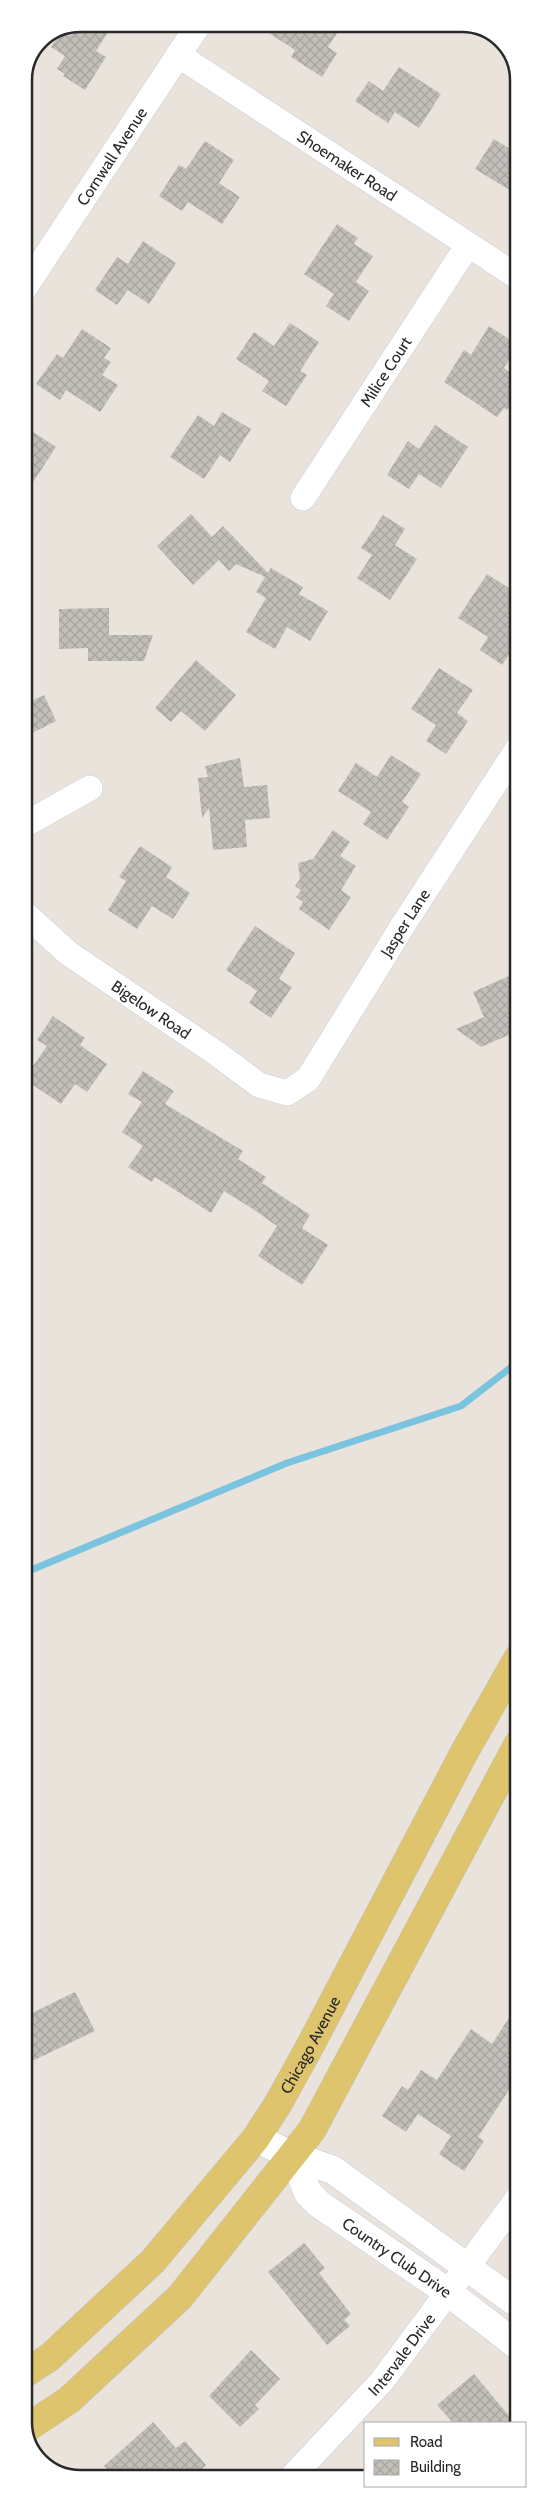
<svg xmlns="http://www.w3.org/2000/svg" width="542" height="2502" viewBox="0 0 542 2502" font-family="Cabin,sans-serif">
<style>
.lines{fill:none;stroke-linecap:round;stroke-linejoin:round}
.stream{stroke:#7bc4df;stroke-width:7}
.building{fill:url(#building-cross-hatch)}
.street-casing{stroke:#cbcdd9;stroke-width:26}
.secondary-casing{stroke:#cbcdd9;stroke-width:29}
.primary-casing{stroke:#c3c3c3;stroke-width:29}
.street{stroke:#fff;stroke-width:25}
.secondary{stroke:#fff;stroke-width:28}
.primary{stroke:#dec46c;stroke-width:28}
.labels{text-anchor:middle;stroke-width:4.5;stroke-linejoin:round;paint-order:stroke}
.street-label{font-size:16px;fill:#292929;stroke:#fff}
.rim{fill:none;stroke:#292929;stroke-width:2.5}
</style>
<defs>
<pattern id="building-cross-hatch" width="8" height="8" patternUnits="userSpaceOnUse" patternTransform="scale(1.25)"><rect width="8" height="8" fill="#c2beb8"/><path d="M0 0l8 8M0 8l8-8" fill="none" stroke="#a7a39e"/></pattern>
</defs>
<rect width="100%" height="100%" fill="#e9e3dc"/>
<g class="lines">
<path class="stream" d="M24,1573l263,-110 174,-57 57,-44"/>
</g>
<g class="building">
<path d="M80,24h33l-17,27 10,6 -21,33 -22,-14 2,-2 -8,-5 8,-13 -14,-9 10,-15z"/>
<path d="M255,24h88l-15,23 9,6 -15,24 -31,-20 4,-7z"/>
<path d="M399,67l42,27 -22,34 -24,-16 -7,11 -33,-22 14,-20 14,10z"/>
<path d="M494,139l24,15v41l-43,-26z"/>
<path d="M205,141l29,19 -15,23 21,14 -18,27 -34,-22 -6,9 -23,-15 20,-31 7,4z"/>
<path d="M337,224l21,14 -4,6 19,12 -17,26 13,9 -20,30 -23,-15 8,-12 -30,-20z"/>
<path d="M143,241l33,22 -27,41 -21,-14 -11,15 -22,-15 22,-33 11,7z"/>
<path d="M290,323l29,19 -19,29 7,4 -21,31 -24,-15 7,-10 -33,-22 18,-27 20,14z"/>
<path d="M489,326l29,19 -14,23 14,10v16l-11,16 -3,-2 -7,9 -53,-35 20,-32 7,5z"/>
<path d="M82,329l29,19 -7,10 7,4 -9,13 16,10 -18,27 -34,-22 -6,10 -24,-16 21,-30 6,4z"/>
<path d="M222,412l29,17 -21,33 -10,-7 -16,24 -34,-22 28,-42 16,11z"/>
<path d="M435,425l33,22 -27,41 -22,-14 -10,15 -22,-14 21,-34 11,8z"/>
<path d="M24,426l32,21 -32,49z"/>
<path d="M191,514l21,23 11,-11 45,47 3,-5 32,19 -4,7 29,17 -18,30 -23,-14 -12,22 -29,-17 20,-34 -10,-6 9,-15 -29,-13 -7,7 -10,-11 -26,25 -36,-39z"/>
<path d="M383,515l22,14 -10,16 22,14 -27,41 -33,-22 15,-23 -11,-7z"/>
<path d="M487,574l31,20v19l-9,13 9,6v9l-16,24 -22,-15 8,-13 -30,-19z"/>
<path d="M109,608v27h44l-9,26h-56v-13l-29,1v-40z"/>
<path d="M196,660l40,35 -31,36 -24,-20 -10,11 -16,-14z"/>
<path d="M439,668l34,22 -16,23 11,8 -22,33 -20,-13 10,-16 -25,-16z"/>
<path d="M44,695l12,26 -32,16v-32z"/>
<path d="M391,755l30,19 -19,28 7,5 -22,33 -24,-16 8,-12 -33,-21 18,-28 21,14z"/>
<path d="M240,758l4,29 23,-2 3,33 -25,2 2,27 -34,3 -4,-42 -7,10 -4,-40 10,-1 -3,-11z"/>
<path d="M333,830l17,12 -10,14 16,10 -15,24 10,7 -22,33 -30,-21 4,-7 -7,-5 5,-7 -6,-4 5,-7 -2,-16 15,-4z"/>
<path d="M140,846l32,21 -6,10 24,16 -17,26 -21,-13 -15,23 -29,-19 18,-29 -7,-4z"/>
<path d="M255,926l40,27 -16,26 13,8 -21,31 -22,-15 8,-12 -31,-21z"/>
<path d="M518,972v59l-37,16 -25,-18 28,-12 -11,-25z"/>
<path d="M53,1016l32,22 -5,7 27,19 -20,28 -12,-8 -14,20 -37,-25 23,-33 -10,-6z"/>
<path d="M143,1071l31,20 -9,13 78,47 -5,8 28,18 -4,6 48,32 -8,13 26,17 -26,40 -44,-29 19,-30 -24,-17 -29,-18 -13,22 -56,-36 -3,5 -24,-15 15,-21 -21,-14 20,-30 -14,-8z"/>
<path d="M75,1992l20,39 -71,34v-48z"/>
<path d="M518,2004v92l-9,-6 -31,47 6,4 -20,30 -25,-17 12,-18 -33,-22 -12,18 -24,-16 20,-30 6,4 13,-20 16,10 34,-51 21,15z"/>
<path d="M304,2243l21,25 -6,5 32,41 -7,6 6,6 -23,19 -59,-73z"/>
<path d="M251,2350l29,29 -25,26 4,4 -19,18 -31,-31z"/>
<path d="M474,2374l41,49h-62l-16,-18z"/>
<path d="M153,2422l23,26 9,-7 21,24 -14,13h-17l-9,-10 -11,10h-40l-11,-12z"/>
</g>
<g class="lines">
<defs>
<g id="street">
<path id="s1" d="M178,55l340,222"/>
<path id="s2" d="M24,289l175,-265"/>
<path id="s3" d="M303,498l165,-253"/>
<path d="M24,825l66,-37"/>
<path id="s4" d="M24,913l44,40 148,100 43,32 28,8 21,-14 97,-157 113,-174"/>
<path id="s5" d="M291,2478l91,-97 136,-183"/>
</g>
<g id="secondary">
<path d="M256,2138l37,18 40,14 185,134"/>
<path id="s6" d="M293,2156l15,37 11,11 130,89 69,53"/>
</g>
<g id="primary">
<path id="s7" d="M24,2374l26,-17 103,-96 103,-123 22,-34 32,-58 155,-295 53,-93"/>
<path d="M24,2430l45,-30 111,-103 132,-167 206,-386"/>
</g>
</defs>
<use href="#street" class="street-casing"/>
<use href="#secondary" class="secondary-casing"/>
<use href="#primary" class="primary-casing"/>
<use href="#street" class="street"/>
<use href="#secondary" class="secondary"/>
<use href="#primary" class="primary"/>
</g>
<g class="labels">
<g class="street-label">
<text dy="6" stroke="none"><textPath href="#s2" startOffset="159">Cornwall Avenue</textPath></text>
<text dy="6" stroke="none"><textPath href="#s1" startOffset="202">Shoemaker Road</textPath></text>
<text dy="6" stroke="none"><textPath href="#s3" startOffset="151">Milice Court</textPath></text>
<text dy="6" stroke="none"><textPath href="#s4" startOffset="530">Jasper Lane</textPath></text>
<text dy="6" stroke="none"><textPath href="#s4" startOffset="160">Bigelow Road</textPath></text>
<text dy="6" stroke="none"><textPath href="#s7" startOffset="440">Chicago Avenue</textPath></text>
<text dy="6" stroke="none"><textPath href="#s6" startOffset="150">Country Club Drive</textPath></text>
<text dy="6" stroke="none"><textPath href="#s5" startOffset="166">Intervale Drive</textPath></text>
</g>
</g>
<path d="M0 0H542V2502H0ZM80 32H462A48 48 0 0 1 510 80V2422A48 48 0 0 1 462 2470H80A48 48 0 0 1 32 2422V80A48 48 0 0 1 80 32Z" fill="#fff" fill-rule="evenodd"/>
<path class="rim" d="M80 32H462A48 48 0 0 1 510 80V2422A48 48 0 0 1 462 2470H80A48 48 0 0 1 32 2422V80A48 48 0 0 1 80 32Z"/>
<rect x="364" y="2422" width="162" height="65" fill="#ffffff" stroke="#a9a9a9"/>
<rect x="374" y="2438" width="25" height="8" fill="#dec46c" stroke="#a9a9a9"/>
<text x="410" y="2447" font-size="15" fill="#292929">Road</text>
<rect x="374" y="2460" width="25" height="15" fill="url(#building-cross-hatch)" stroke="#a9a9a9"/>
<text x="410" y="2472" font-size="15" fill="#292929">Building</text>
</svg>
